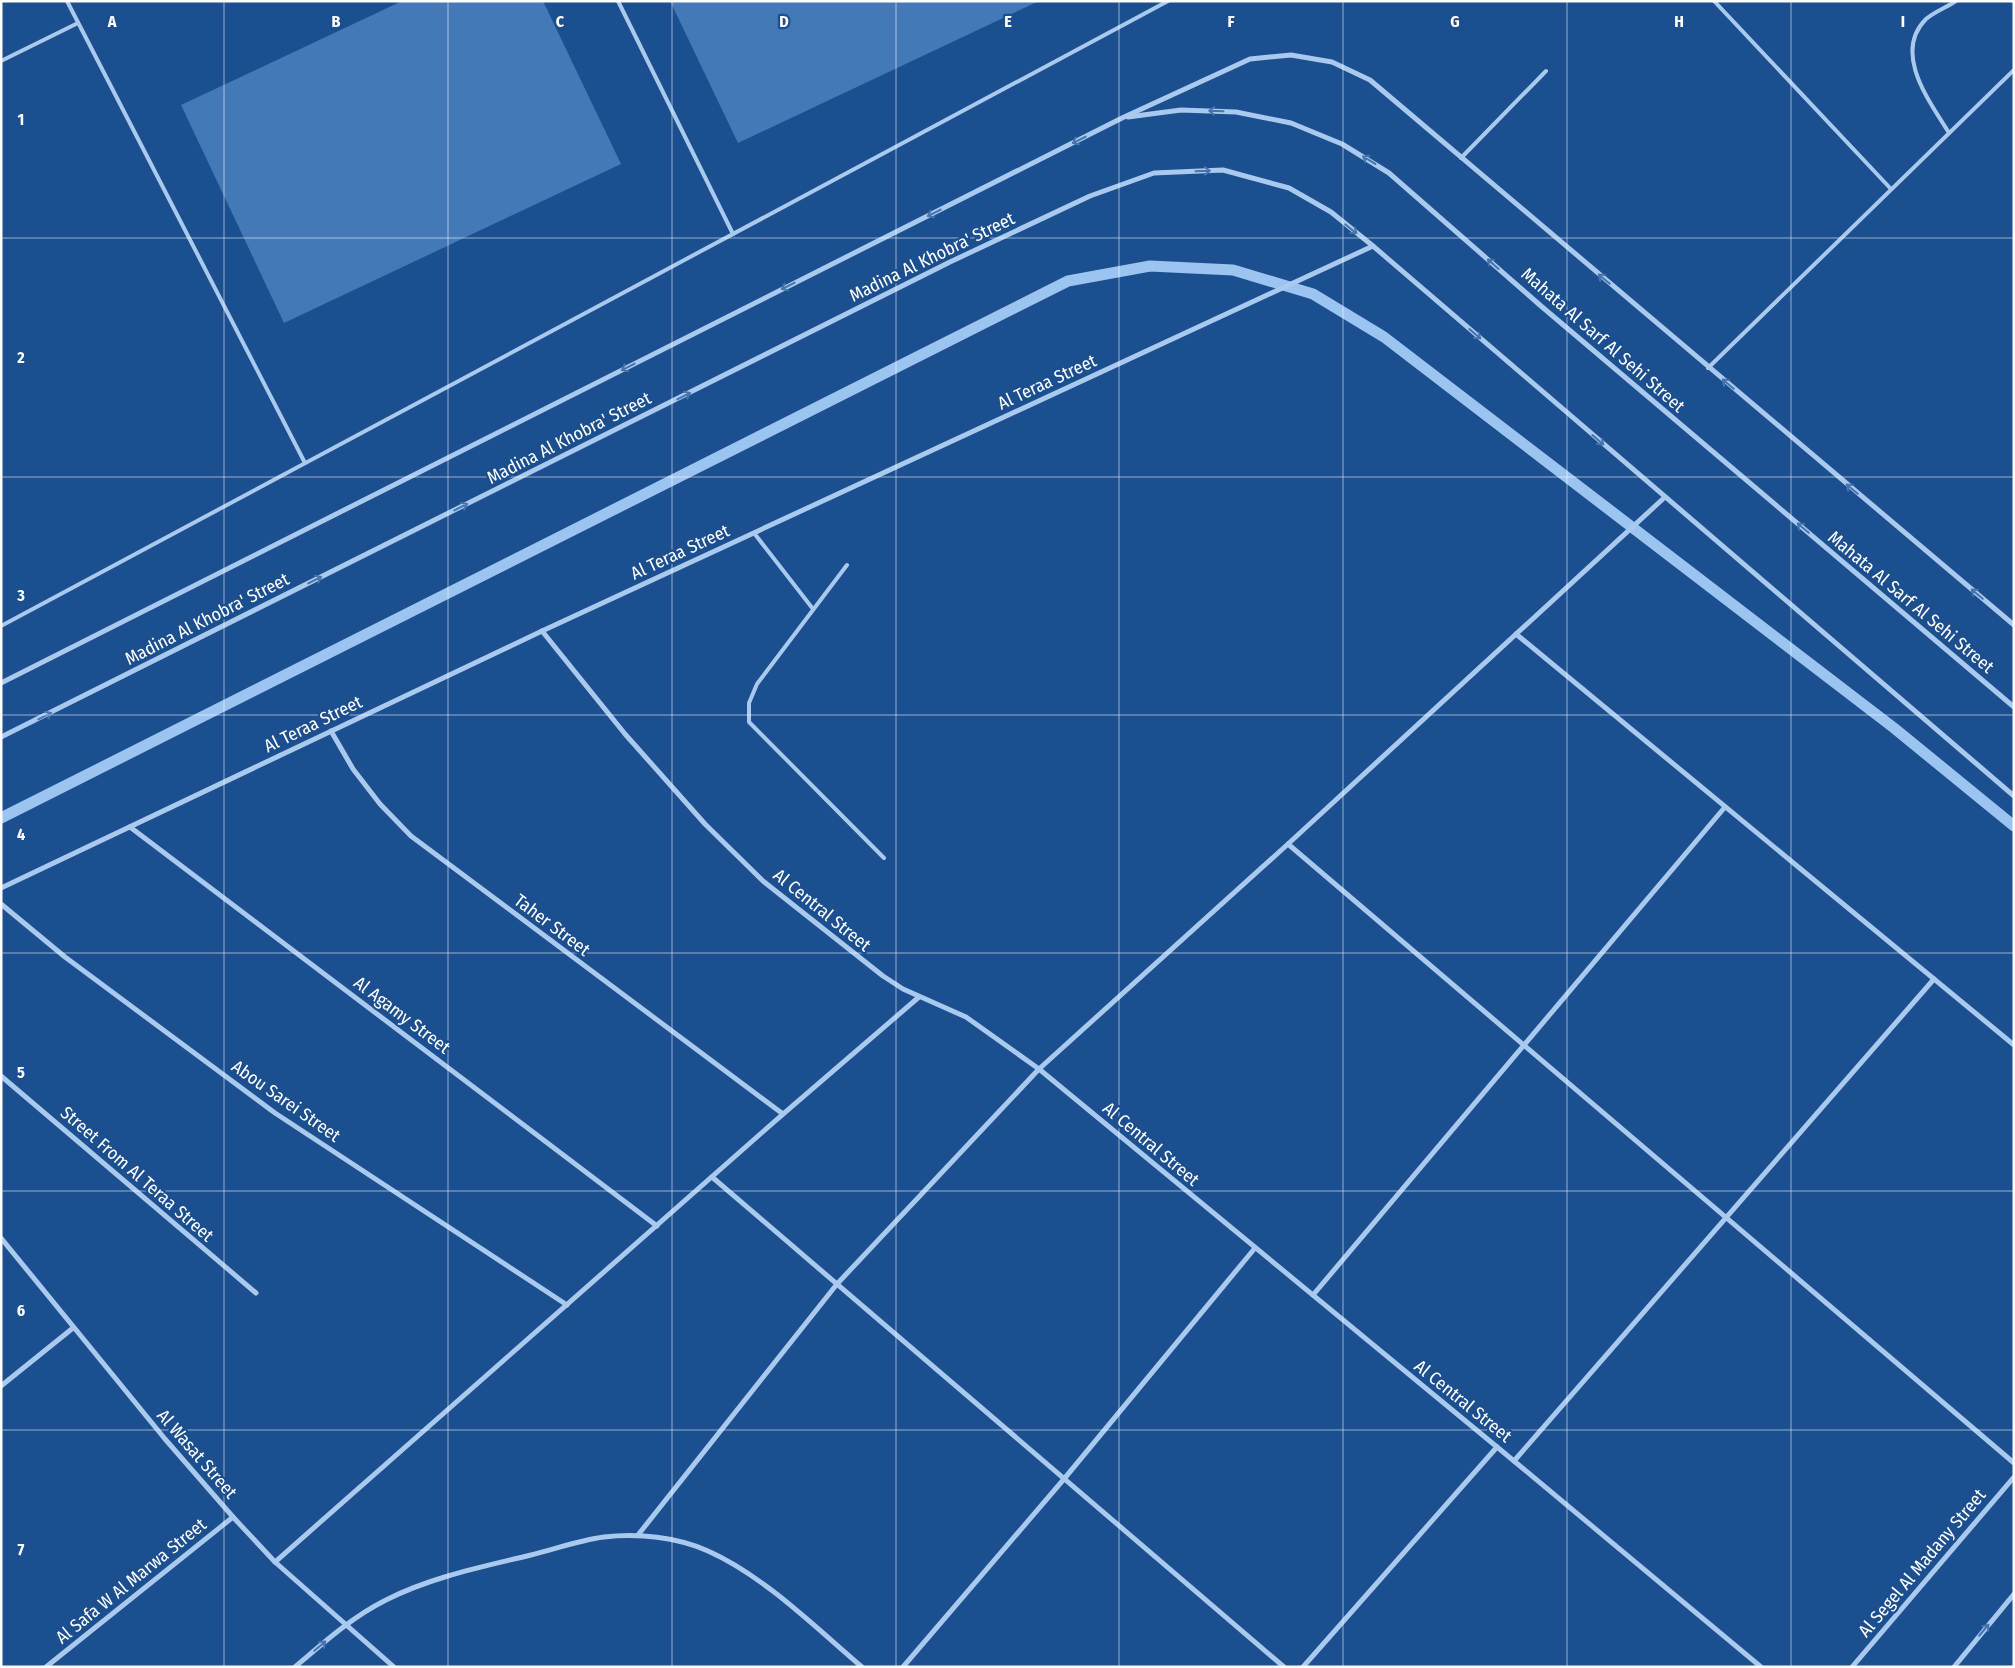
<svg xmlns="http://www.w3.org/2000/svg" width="2015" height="1668" viewBox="0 0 2015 1668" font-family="'Fira Sans Condensed',sans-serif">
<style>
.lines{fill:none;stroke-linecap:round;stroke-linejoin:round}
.stream{stroke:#9cc4f0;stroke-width:11}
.building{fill:#4478b7}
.service{stroke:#a9c9ee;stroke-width:4}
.minor{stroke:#a9c9ee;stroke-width:5}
.oneway{stroke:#4674ac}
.grid{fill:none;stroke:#fff;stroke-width:1;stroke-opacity:0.55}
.labels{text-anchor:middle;stroke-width:4.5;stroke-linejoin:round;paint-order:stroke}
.street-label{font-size:18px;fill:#fff;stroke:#1b4f8f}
.grid-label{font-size:16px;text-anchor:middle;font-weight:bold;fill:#fff;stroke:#1b4f8f;stroke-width:4.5;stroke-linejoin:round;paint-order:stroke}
</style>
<rect width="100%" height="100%" fill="#1b4f8f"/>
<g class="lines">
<path class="stream" d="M1,818l1067,-537 82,-15 83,4 80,24 71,43 510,391 120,98"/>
</g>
<g class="building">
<path d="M402,1h141l78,163 -337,159 -103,-218z"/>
<path d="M670,1h369l-301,142z"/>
</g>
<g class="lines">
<g class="service">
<path d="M67,1l238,462"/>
<path d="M618,1l115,233"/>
<path d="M1714,1l177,188"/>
<path d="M1,61l77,-38"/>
<path d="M1949,133c-19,-31 -57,-80 -23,-114 8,-7 21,-12 30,-18"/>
<path d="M1461,158l85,-87"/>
<path d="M1708,368l306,-298"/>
<path d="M754,533l59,76"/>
<path d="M847,565l-90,119 -8,19v19l135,136"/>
<path d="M1,626l1167,-625"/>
</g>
<g class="minor">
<path d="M1128,117l53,-7 55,2 55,11 51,21 47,29 152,133 473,401"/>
<path d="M542,631l83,103 80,90 58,57 120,95 20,13 63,28 73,52 475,392 247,206"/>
<path d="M1516,634l498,411"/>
<path d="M1,683l1121,-565 128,-59 41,-4 41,7 38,18 644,545"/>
<path d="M331,731l22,38 27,35 31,32 372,278"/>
<path d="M1,737l949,-475 140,-66 64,-23 69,-3 66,18 42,24 42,34 641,550"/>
<path d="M130,827l527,399"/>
<path d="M1288,844l726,619"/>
<path d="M1,888l541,-257 831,-385"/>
<path d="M1,904l64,53 210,156 292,192"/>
<path d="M1,1076l255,217"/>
<path d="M712,1177l572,490"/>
<path d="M1,1238l164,201 68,78 42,45 119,105"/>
<path d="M1313,1295l412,-488"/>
<path d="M1,1386l72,-58"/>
<path d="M1514,1461l420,-482"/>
<path d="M638,1535l199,-251 202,-215 249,-225 377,-347"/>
<path d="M275,1562l508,-448 136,-117"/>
<path d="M46,1667l187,-150"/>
<path d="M295,1667c29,-25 57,-50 91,-67 45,-23 96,-33 145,-45 24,-6 49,-15 73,-18 34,-4 73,0 104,14 56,25 107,76 154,116"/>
<path d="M903,1667l161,-188 191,-231"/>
<path d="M1303,1667l194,-220"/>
<path d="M1852,1667l162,-190"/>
<path d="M1954,1667l60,-73"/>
</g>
</g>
<defs><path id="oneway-shaft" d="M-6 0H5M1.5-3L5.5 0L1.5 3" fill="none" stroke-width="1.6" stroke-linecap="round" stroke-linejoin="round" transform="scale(1.25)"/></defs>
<g class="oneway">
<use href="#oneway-shaft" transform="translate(1216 111) rotate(-178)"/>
<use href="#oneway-shaft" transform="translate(1079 140) rotate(153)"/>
<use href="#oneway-shaft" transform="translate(1369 160) rotate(-149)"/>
<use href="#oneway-shaft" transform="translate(1203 171) rotate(-2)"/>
<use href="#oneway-shaft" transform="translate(934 213) rotate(153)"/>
<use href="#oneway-shaft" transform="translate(1351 229) rotate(39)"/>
<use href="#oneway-shaft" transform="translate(1493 264) rotate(-138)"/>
<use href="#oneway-shaft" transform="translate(1604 279) rotate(-140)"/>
<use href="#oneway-shaft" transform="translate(788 286) rotate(153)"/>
<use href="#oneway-shaft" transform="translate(1475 334) rotate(41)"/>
<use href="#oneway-shaft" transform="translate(628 367) rotate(153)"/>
<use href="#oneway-shaft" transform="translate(1728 384) rotate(-140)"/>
<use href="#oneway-shaft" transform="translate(684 396) rotate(-27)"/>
<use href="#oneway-shaft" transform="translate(1598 440) rotate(41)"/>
<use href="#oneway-shaft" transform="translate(1852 489) rotate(-140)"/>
<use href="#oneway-shaft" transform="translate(461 507) rotate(-27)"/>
<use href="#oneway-shaft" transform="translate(1803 528) rotate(-140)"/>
<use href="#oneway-shaft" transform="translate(315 580) rotate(-27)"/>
<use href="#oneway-shaft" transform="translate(1977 594) rotate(-140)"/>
<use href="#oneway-shaft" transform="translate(45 716) rotate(-27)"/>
<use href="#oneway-shaft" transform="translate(1984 1630) rotate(-50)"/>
<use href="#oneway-shaft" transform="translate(320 1646) rotate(-40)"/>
</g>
<path class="grid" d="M224,1v1666M448,1v1666M672,1v1666M896,1v1666M1119,1v1666M1343,1v1666M1567,1v1666M1791,1v1666M1,238h2013M1,477h2013M1,715h2013M1,953h2013M1,1191h2013M1,1430h2013"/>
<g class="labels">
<g class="street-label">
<text transform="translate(932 257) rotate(-26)" y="6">Madina Al Khobra' Street</text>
<text transform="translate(1603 340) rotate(41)" y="6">Mahata Al Sarf Al Sehi Street</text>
<text transform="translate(1047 382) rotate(-25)" y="6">Al Teraa Street</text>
<text transform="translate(569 438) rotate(-27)" y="6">Madina Al Khobra' Street</text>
<text transform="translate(680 552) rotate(-25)" y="6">Al Teraa Street</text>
<text transform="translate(1911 602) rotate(40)" y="6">Mahata Al Sarf Al Sehi Street</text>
<text transform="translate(207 619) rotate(-27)" y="6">Madina Al Khobra' Street</text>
<text transform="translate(313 724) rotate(-26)" y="6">Al Teraa Street</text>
<text transform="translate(822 910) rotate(39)" y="6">Al Central Street</text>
<text transform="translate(552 925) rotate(37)" y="6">Taher Street</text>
<text transform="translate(402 1015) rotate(37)" y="6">Al Agamy Street</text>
<text transform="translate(286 1101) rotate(35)" y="6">Abou Sarei Street</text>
<text transform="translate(1151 1144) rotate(40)" y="6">Al Central Street</text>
<text transform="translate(137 1174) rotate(41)" y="6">Street From Al Teraa Street</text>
<text transform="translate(1463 1401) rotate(39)" y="6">Al Central Street</text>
<text transform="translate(197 1454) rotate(49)" y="6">Al Wasat Street</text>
<text transform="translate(1922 1563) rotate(-50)" y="6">Al Segel Al Madany Street</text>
<text transform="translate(131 1581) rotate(-39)" y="6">Al Safa W Al Marwa Street</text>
</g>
</g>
<g class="grid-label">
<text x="112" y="27">A</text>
<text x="336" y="27">B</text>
<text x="560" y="27">C</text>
<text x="784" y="27">D</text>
<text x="1008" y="27">E</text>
<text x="1231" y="27">F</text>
<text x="1455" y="27">G</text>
<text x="1679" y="27">H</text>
<text x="1903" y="27">I</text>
<text x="21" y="125">1</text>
<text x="21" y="363">2</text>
<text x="21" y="601">3</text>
<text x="21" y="840">4</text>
<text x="21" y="1078">5</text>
<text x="21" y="1316">6</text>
<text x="21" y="1555">7</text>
</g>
<rect width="2015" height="1668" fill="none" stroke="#ffffff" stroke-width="5"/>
</svg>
